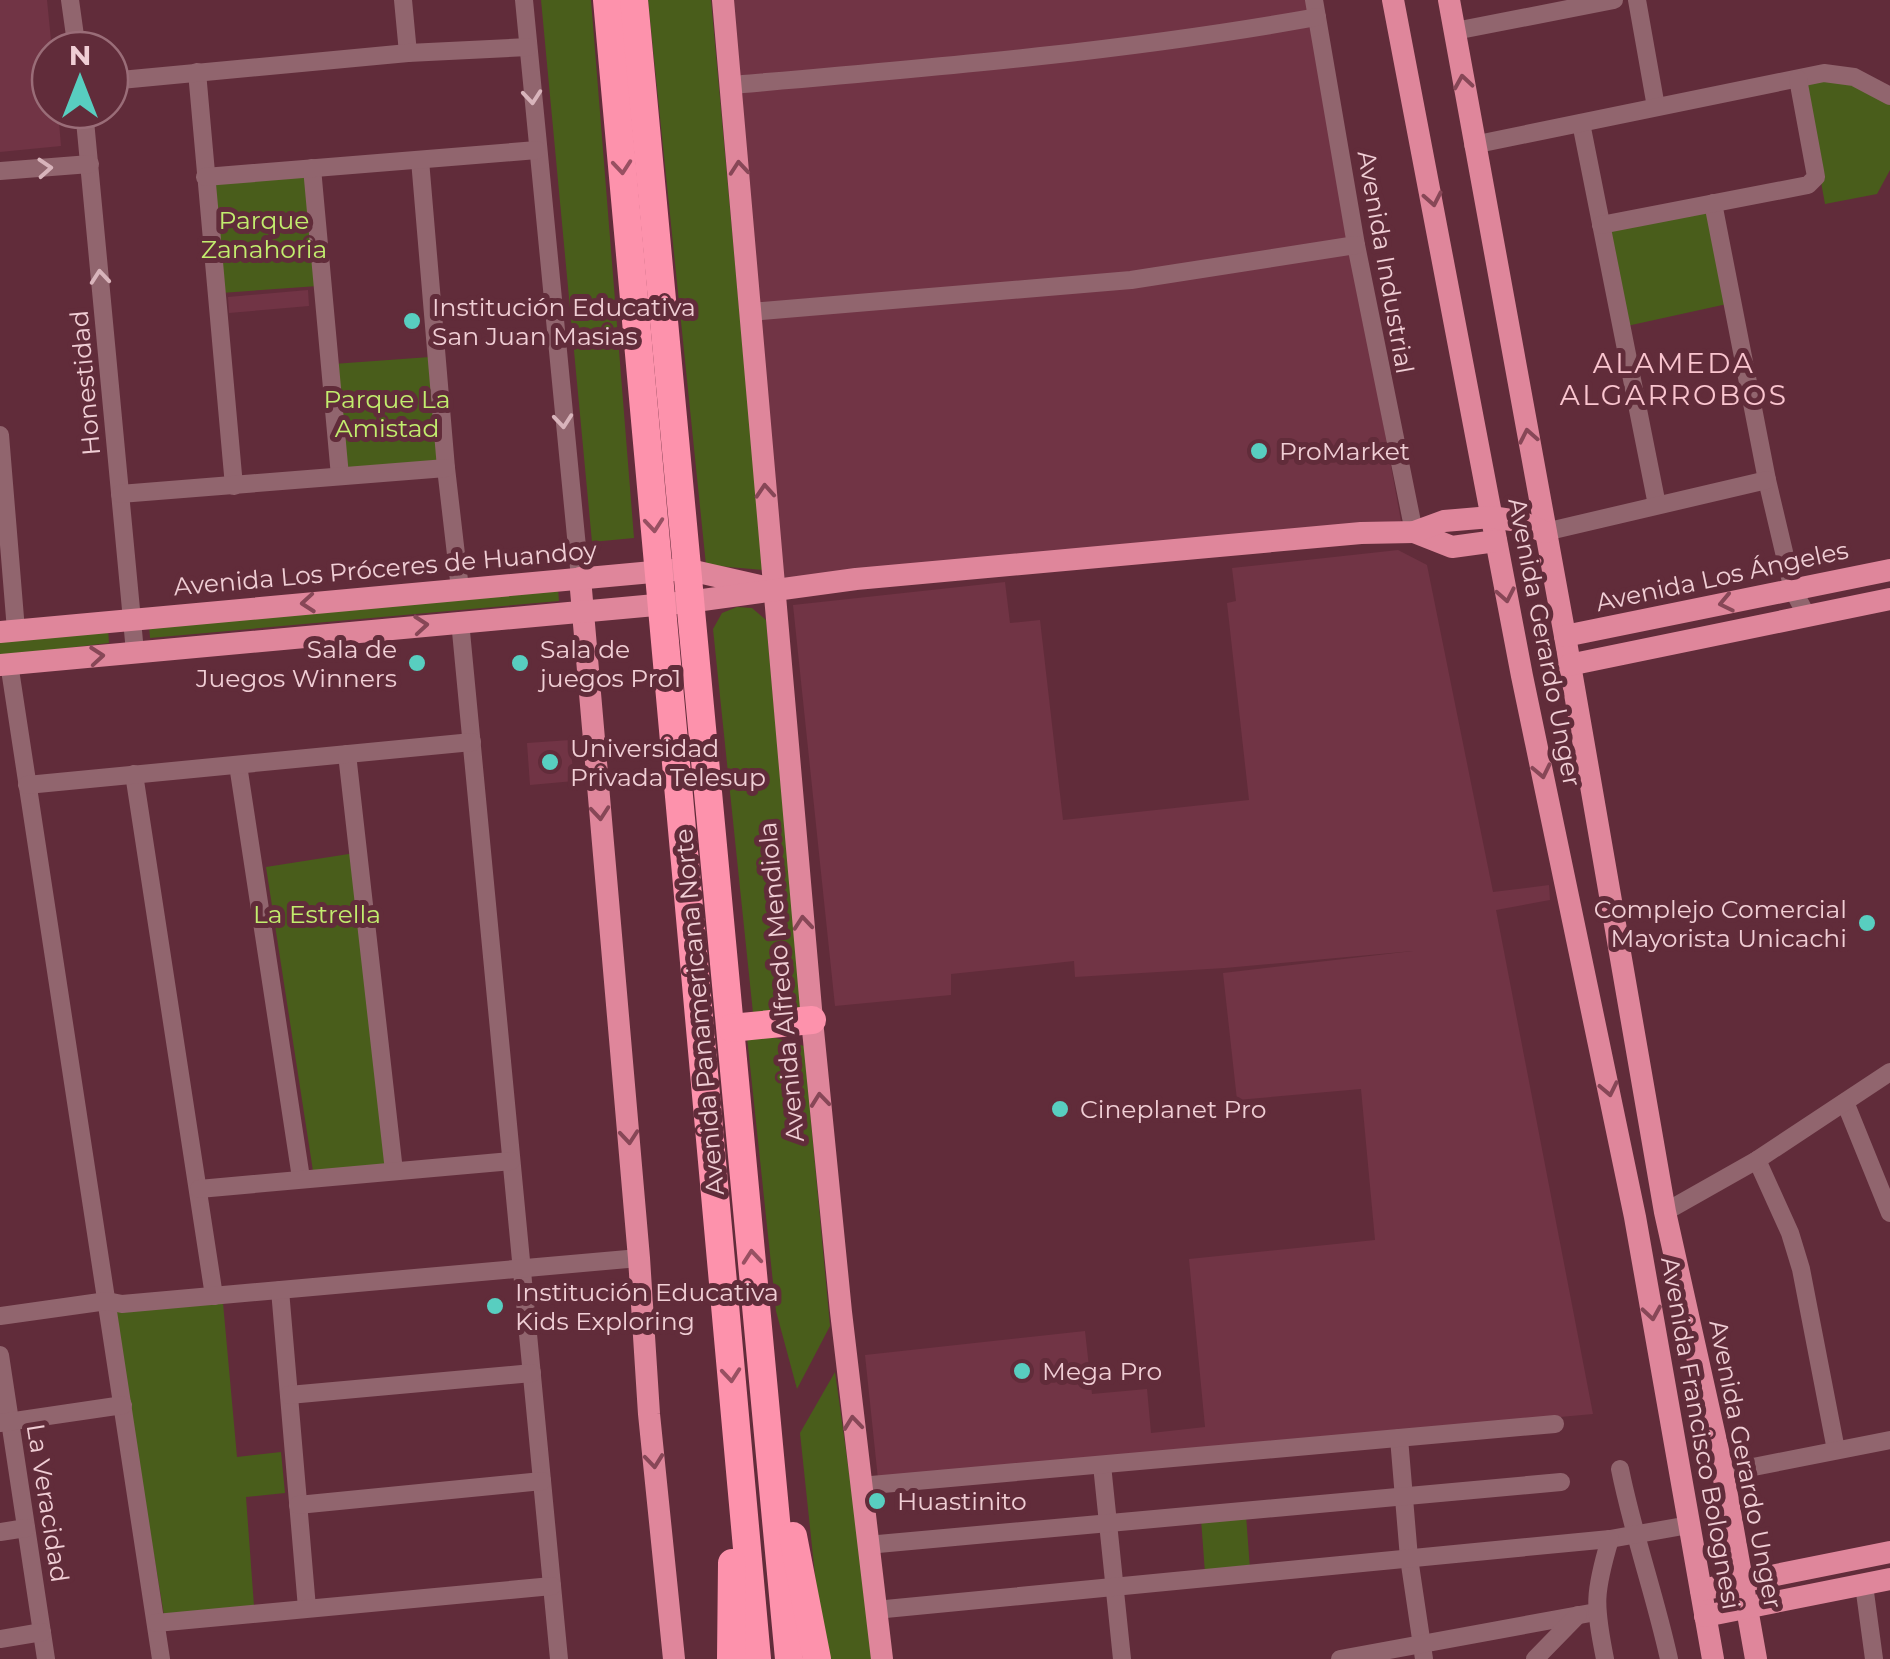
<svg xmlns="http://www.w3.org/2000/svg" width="1890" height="1659" viewBox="0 0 1890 1659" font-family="Montserrat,sans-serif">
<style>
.built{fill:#713445}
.green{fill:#495d1b}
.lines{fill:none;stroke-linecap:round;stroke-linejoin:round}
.minor{stroke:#91656e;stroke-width:18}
.major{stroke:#df869b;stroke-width:22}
.highway{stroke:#fd92ac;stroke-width:28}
.oneway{stroke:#874757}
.oneway2{stroke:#d8b4bb}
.oneway3{stroke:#985062}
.poi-dot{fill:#58cec0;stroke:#612c3a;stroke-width:4}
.labels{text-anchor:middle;stroke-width:10;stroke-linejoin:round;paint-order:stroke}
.park-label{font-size:25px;fill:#c2ed6e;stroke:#612c3a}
.street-label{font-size:25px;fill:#f0ced5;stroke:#612c3a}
.poi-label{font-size:25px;fill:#f0ced5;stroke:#612c3a;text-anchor:start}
.neighbourhood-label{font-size:28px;letter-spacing:2.5px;fill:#fac5cf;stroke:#612c3a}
</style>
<rect width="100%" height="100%" fill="#612c3a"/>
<g class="built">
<path d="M0,0h47l5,50 -2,60h8l3,36 -61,6z"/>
<path d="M729,0h577l95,521 -622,62z"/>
<path d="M308,290l1,16 -80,7 -1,-16z"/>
<path d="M1398,550l29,15 66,327 56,-7 1,15 -54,10 97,504 -715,65 -13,-124 220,-24 7,63 55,-5 4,44 54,-6 -16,-168 186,-19 -14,-151 -124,11 -14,-127 190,-22 -188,17 -150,9 -1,-16 -123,13v21l-116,11 -42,-401 212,-23 5,41 30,-3 23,200 186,-20 -22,-197 9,-2 -4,-33z"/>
<path d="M570,740l4,41 -44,4 -3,-42z"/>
</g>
<g class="green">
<path d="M541,0h50l43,538 -42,4z"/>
<path d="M648,0h63l52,570 -57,-5z"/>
<path d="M1838,77l52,23v70l-13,24 -52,10 -22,-121z"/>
<path d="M307,174l11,112 -97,7 -10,-111z"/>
<path d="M1708,211l19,93 -100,22 -19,-96z"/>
<path d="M430,357l10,106 -96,8 -11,-107z"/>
<path d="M558,588l1,13 -409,37 -1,-13z"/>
<path d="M737,607l15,1 14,12 36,391 -49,2 -40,-384 9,-16z"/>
<path d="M108,628l1,15 -109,13v-17z"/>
<path d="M355,853l31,313 -73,5 -47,-304z"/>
<path d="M747,1037h25l32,9 26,280 -33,63 -21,-78z"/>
<path d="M223,1303l14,154 44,-5 4,41 -39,4 8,109 -90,9 -51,-303z"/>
<path d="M835,1372l38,271 1,16h-45l-9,-37 -20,-189z"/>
<path d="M1246,1515l4,54 -45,4 -4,-54z"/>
</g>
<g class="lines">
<g class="minor">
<path d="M70,0l7,50"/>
<path d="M403,0l5,53"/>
<path d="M524,0l56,578"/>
<path d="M1314,0l42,245 58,287"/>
<path d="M1637,0l19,107"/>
<path d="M1455,31l159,-31"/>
<path d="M197,72l37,414"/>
<path d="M110,81l298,-28 120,-6"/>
<path d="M732,85c196,-17 391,-33 585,-68"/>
<path d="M84,110l51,542"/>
<path d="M1581,123l76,382"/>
<path d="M1473,145l351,-72 30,4 36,19"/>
<path d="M420,160l26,308 14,121"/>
<path d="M312,168l28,308"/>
<path d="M0,171l90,-7"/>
<path d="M205,177l332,-27"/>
<path d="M1713,203l54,277 26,110 14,26"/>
<path d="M1601,225l207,-40 8,-8 -1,-6 -17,-92"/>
<path d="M751,312l380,-32 225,-35"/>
<path d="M0,435l16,195"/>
<path d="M120,494l326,-26"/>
<path d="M1545,532l222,-52"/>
<path d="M460,621l99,1038"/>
<path d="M9,663l152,996"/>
<path d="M347,754l47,417"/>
<path d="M238,765l63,413"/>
<path d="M134,774l80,522"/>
<path d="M27,785l445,-43"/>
<path d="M1845,1102l45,111"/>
<path d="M1757,1160l33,73 11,36 35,181"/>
<path d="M199,1189l312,-28"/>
<path d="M1665,1212l92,-52 133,-88"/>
<path d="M280,1290l27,318"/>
<path d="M0,1316l107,-15 15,3 517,-46"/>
<path d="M0,1355l46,304"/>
<path d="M289,1395l243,-22"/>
<path d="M0,1423l123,-18"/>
<path d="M1399,1438l10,120 15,101"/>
<path d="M1102,1465l20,194"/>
<path d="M1620,1469c13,65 35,126 49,190"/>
<path d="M1723,1473l167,-33"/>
<path d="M860,1486l695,-62"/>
<path d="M298,1505l244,-24"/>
<path d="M0,1532l26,-4"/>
<path d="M867,1545l694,-63"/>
<path d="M1864,1585l10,74"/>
<path d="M875,1610l735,-71 79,-14"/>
<path d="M156,1623l396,-37"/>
<path d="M0,1639l42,-7"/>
<path d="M1340,1659l256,-47"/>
<path d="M1535,1659l43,-44"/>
<path d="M1605,1659c-11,-55 -11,-66 5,-120"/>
</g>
<g class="major">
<path d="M723,0l89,1020 29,292 41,347"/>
<path d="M1393,0l129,676 113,541 78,442"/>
<path d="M1449,0l116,636 100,576 58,261 33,186"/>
<path d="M1414,532l38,15 44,-6"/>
<path d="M580,578l59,680 10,156 25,245"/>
<path d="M0,632l685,-63 75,17"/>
<path d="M1565,636l325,-66"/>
<path d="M0,665l688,-63 168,-23 505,-46 53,-1 30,-11 47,-4 28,4 26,11"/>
<path d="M1569,665l321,-66"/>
<path d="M1701,1590l189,-38"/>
<path d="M1705,1616l185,-37"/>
</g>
<g class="highway">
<path d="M607,0l150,1659"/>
<path d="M634,0l155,1659"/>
<path d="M731,1028l81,-8"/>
<path d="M793,1536l24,123"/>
<path d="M731,1659l1,-96"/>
</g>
</g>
<defs><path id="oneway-chevron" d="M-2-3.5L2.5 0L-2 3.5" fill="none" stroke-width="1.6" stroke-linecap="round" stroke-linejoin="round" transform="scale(2.5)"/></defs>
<g class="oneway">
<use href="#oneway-chevron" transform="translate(1463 82) rotate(-99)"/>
<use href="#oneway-chevron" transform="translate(739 168) rotate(-95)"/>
<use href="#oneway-chevron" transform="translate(1433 199) rotate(79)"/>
<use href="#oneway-chevron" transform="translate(1528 436) rotate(-101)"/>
<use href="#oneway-chevron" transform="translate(765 491) rotate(-94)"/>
<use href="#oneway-chevron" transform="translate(1506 595) rotate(79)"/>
<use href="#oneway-chevron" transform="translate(308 603) rotate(175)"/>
<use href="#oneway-chevron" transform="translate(1726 603) rotate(168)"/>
<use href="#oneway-chevron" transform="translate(421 625) rotate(-5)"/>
<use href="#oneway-chevron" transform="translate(97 656) rotate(-5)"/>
<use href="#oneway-chevron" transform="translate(1542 771) rotate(78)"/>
<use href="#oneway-chevron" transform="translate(600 813) rotate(85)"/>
<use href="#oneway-chevron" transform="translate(803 923) rotate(-95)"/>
<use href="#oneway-chevron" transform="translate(1609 1089) rotate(78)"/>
<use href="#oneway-chevron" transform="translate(820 1100) rotate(-96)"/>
<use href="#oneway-chevron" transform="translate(629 1137) rotate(85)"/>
<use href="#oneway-chevron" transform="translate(1652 1313) rotate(81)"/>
<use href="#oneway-chevron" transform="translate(853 1423) rotate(-96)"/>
<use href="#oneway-chevron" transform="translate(654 1461) rotate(84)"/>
</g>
<g class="oneway2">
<use href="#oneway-chevron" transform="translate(532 97) rotate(85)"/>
<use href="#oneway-chevron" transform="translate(45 168) rotate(-4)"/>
<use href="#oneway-chevron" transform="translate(100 277) rotate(-95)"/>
<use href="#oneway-chevron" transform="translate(563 421) rotate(85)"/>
</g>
<g class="oneway3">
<use href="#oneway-chevron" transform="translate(622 167) rotate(85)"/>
<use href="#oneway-chevron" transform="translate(654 525) rotate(85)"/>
<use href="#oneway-chevron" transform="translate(752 1257) rotate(-95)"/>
<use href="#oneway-chevron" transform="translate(731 1375) rotate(85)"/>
</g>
<g class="poi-dot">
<circle cx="412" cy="321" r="10"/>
<circle cx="1259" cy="451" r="10"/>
<circle cx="417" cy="663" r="10"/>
<circle cx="520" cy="663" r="10"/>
<circle cx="550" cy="762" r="10"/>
<circle cx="1867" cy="923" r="10"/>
<circle cx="1060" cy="1109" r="10"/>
<circle cx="495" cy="1306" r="10"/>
<circle cx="1022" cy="1371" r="10"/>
<circle cx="877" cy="1501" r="10"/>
</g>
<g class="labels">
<g class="park-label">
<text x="264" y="229">Parque<tspan x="264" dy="29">Zanahoria</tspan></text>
<text x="387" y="408">Parque La<tspan x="387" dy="29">Amistad</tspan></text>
<text x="317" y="923">La Estrella</text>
</g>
<g class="street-label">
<text transform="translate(1386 262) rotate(80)" y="9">Avenida Industrial</text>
<text transform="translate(85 383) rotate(-95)" y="9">Honestidad</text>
<text transform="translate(385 568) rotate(-5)" y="9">Avenida Los Próceres de Huandoy</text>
<text transform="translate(1722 576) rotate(-12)" y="9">Avenida Los Ángeles</text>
<text transform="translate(1545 642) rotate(79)" y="9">Avenida Gerardo Unger</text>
<text transform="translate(781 982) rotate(-95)" y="9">Avenida Alfredo Mendiola</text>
<text transform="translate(699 1012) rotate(-95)" y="9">Avenida Panamericana Norte</text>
<text transform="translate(1701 1433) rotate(80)" y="9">Avenida Francisco Bolognesi</text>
<text transform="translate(1746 1464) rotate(79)" y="9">Avenida Gerardo Unger</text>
<text transform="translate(48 1503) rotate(81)" y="9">La Veracidad</text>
</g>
<g class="poi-label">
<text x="432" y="316">Institución Educativa<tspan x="432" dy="29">San Juan Masias</tspan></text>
<text x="1279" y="460">ProMarket</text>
<text x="397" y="658" text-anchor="end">Sala de<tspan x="397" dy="29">Juegos Winners</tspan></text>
<text x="540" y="658">Sala de<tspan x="540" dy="29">juegos Pro1</tspan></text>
<text x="570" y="757">Universidad<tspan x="570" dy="29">Privada Telesup</tspan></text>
<text x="1847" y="918" text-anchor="end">Complejo Comercial<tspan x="1847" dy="29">Mayorista Unicachi</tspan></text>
<text x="1080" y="1118">Cineplanet Pro</text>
<text x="515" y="1301">Institución Educativa<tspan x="515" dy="29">Kids Exploring</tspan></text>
<text x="1042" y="1380">Mega Pro</text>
<text x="897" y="1510">Huastinito</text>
</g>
<g class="neighbourhood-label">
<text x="1674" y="373">ALAMEDA<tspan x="1674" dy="32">ALGARROBOS</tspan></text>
</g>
</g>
<g transform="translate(80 80)"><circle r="48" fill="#612c3a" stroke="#9a6d78" stroke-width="2.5"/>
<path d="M0-8L18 38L0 25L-18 38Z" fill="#58cec0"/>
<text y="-15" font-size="28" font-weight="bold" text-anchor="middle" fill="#f0ced5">N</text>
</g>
</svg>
